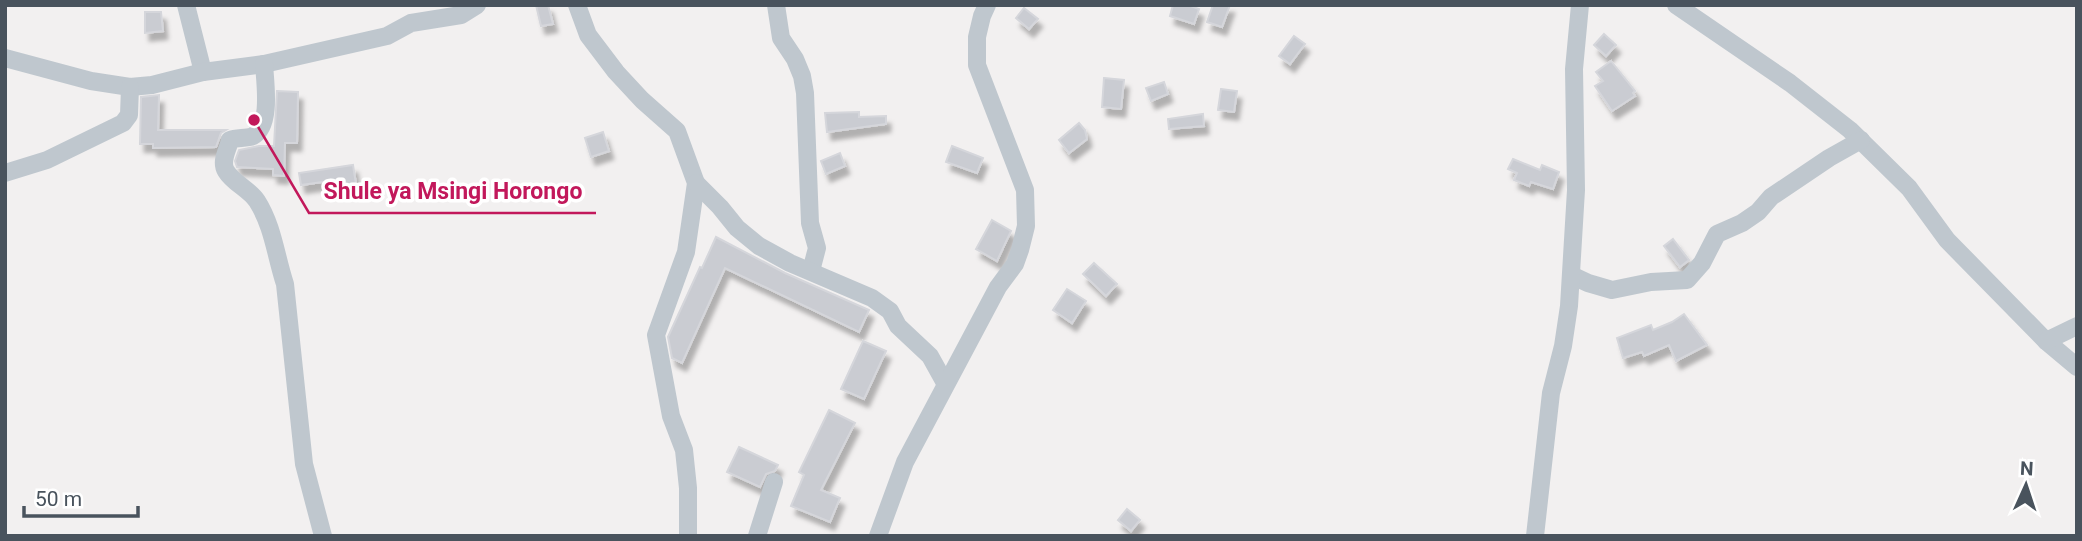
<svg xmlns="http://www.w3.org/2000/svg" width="2082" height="541" viewBox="0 0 2082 541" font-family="Roboto,sans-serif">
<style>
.building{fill:#caccd2;stroke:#d5d6db;stroke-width:2;filter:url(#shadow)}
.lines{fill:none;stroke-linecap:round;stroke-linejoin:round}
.minor{stroke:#bfc7ce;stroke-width:18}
.leader{fill:none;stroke:#c2185b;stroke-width:2.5}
.callout-dot{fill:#c2185b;stroke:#fff;stroke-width:2.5}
.callout-label{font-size:23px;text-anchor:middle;font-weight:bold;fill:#c2185b;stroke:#fff;stroke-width:7;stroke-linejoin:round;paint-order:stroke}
</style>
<defs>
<filter id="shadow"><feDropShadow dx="4.5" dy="8" stdDeviation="2" flood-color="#0004"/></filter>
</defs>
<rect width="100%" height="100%" fill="#f2f0f0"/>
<g class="building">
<path d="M536,5h12l5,19 -12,2z"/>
<path d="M1173,5h15l11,4 -5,15 -24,-8z"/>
<path d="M1213,5h17l-8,22 -15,-5z"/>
<path d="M1024,8l14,11 -9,10 -13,-11z"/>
<path d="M145,12h16l2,19 -18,2z"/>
<path d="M1604,34l12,11 -10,11 -12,-11z"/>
<path d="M1294,36l11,8 -15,20 -11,-8z"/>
<path d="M1611,61l24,30 -2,2 2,3 -23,15 -17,-25 8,-5 -7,-9z"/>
<path d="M1104,78l20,2 -3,29 -19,-2z"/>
<path d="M1164,82l4,12 -17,7 -5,-13z"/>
<path d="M1221,89l16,2 -3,21 -16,-2z"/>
<path d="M277,91l21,1 -1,51h-12l-1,33 -11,-1v-6l-36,-2 -2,-6 4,-11 20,-4h15z"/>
<path d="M159,95l-1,35h68l-5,3 -5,14 -63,1v-4h-13l1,-47z"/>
<path d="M859,112v5l27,-1v8l-59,8 -2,-19z"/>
<path d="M1203,114l1,12 -35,3 -1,-10z"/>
<path d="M1079,123l6,7 2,9 -18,14 -10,-13z"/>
<path d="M603,132l6,19 -18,6 -6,-19z"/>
<path d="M952,146l31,12 -6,15 -31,-11z"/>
<path d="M840,153l5,13 -19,8 -5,-13z"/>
<path d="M1513,159l27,11 2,-5 17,7 -6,17 -22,-7 -2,4 -15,-6 3,-7 -9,-4z"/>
<path d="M353,165l3,19 -25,4 -2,-7 -28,4 -2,-12z"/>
<path d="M992,220l19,11 -14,30 -21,-12z"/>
<path d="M716,237l69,36 84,37 -10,22 -134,-64 -43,95 -10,-5 -4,-21 32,-70 2,1z"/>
<path d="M1673,239l16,21 -9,7 -16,-21z"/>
<path d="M1094,263l23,21 -11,12 -23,-22z"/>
<path d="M1067,289l19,12 -14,22 -19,-13z"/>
<path d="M1684,314l23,31 -31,16 -7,-16 -25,11 -2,-4 -19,6 -6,-20 34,-13 2,5 19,-8z"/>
<path d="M863,341l23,10 -22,48 -23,-10z"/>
<path d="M829,410l26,13 -34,67 19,8 -10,24 -39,-16 13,-31 -5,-3z"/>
<path d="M739,447l39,18 -3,6 -9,3 -6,13 -33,-15z"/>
<path d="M1127,509l13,11 -9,11 -13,-11z"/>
</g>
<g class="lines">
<g class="minor">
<path d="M186,5l17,67"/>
<path d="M577,5l11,30 28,37 26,28 35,31 19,52 -10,69 -30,83 15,81 13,34 4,38v48"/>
<path d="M776,5l5,33 14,21 7,17 3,17 5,130 7,25 -6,23"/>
<path d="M1676,5l114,78 60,47 59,58 38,52 99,101 31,26"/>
<path d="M5,58l86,23 39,6 22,-2 51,-13 61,-8 123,-28 24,-13 50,-8 16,-10"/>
<path d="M264,64c1,18 8,62 -11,72 -7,3 -16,1 -23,4 -2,10 -10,21 -4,31 7,12 23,18 31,30 16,25 19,56 28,83l19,180 19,72"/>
<path d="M5,173l42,-13 76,-37 6,-8 1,-28"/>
<path d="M696,183l24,24 17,21 22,18 31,17 82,35 18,13 8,15 32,30 15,27"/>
<path d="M1571,275l17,8 24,7 39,-8 36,-2 15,-17 15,-29 25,-11 16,-11 13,-15 58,-39 32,-18"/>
<path d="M2046,341l31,-15"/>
<path d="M757,536l17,-54"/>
<path d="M878,536l27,-74 93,-175 17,-23 5,-14 6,-24 -1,-36 -48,-125v-28l5,-21 5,-11"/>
<path d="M1535,536l16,-143 12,-47 6,-40 7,-116 -2,-121 6,-64"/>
</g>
</g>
<path class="leader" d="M254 120L309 213H596"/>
<circle class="callout-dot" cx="254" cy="120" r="7"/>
<g class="callout-label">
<text x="453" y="199">Shule ya Msingi Horongo</text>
</g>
<rect width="2082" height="541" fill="none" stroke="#49535d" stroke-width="14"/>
<g transform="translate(2026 485) rotate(3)" stroke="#ffffff" stroke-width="5" paint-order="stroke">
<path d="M0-5L12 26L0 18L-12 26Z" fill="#49535d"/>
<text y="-10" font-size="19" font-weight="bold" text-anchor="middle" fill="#49535d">N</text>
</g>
<path d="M24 506v10h114v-10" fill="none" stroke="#49535d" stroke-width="3.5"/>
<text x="35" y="506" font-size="21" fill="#49535d" stroke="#ffffff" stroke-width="5" paint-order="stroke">50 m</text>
</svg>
